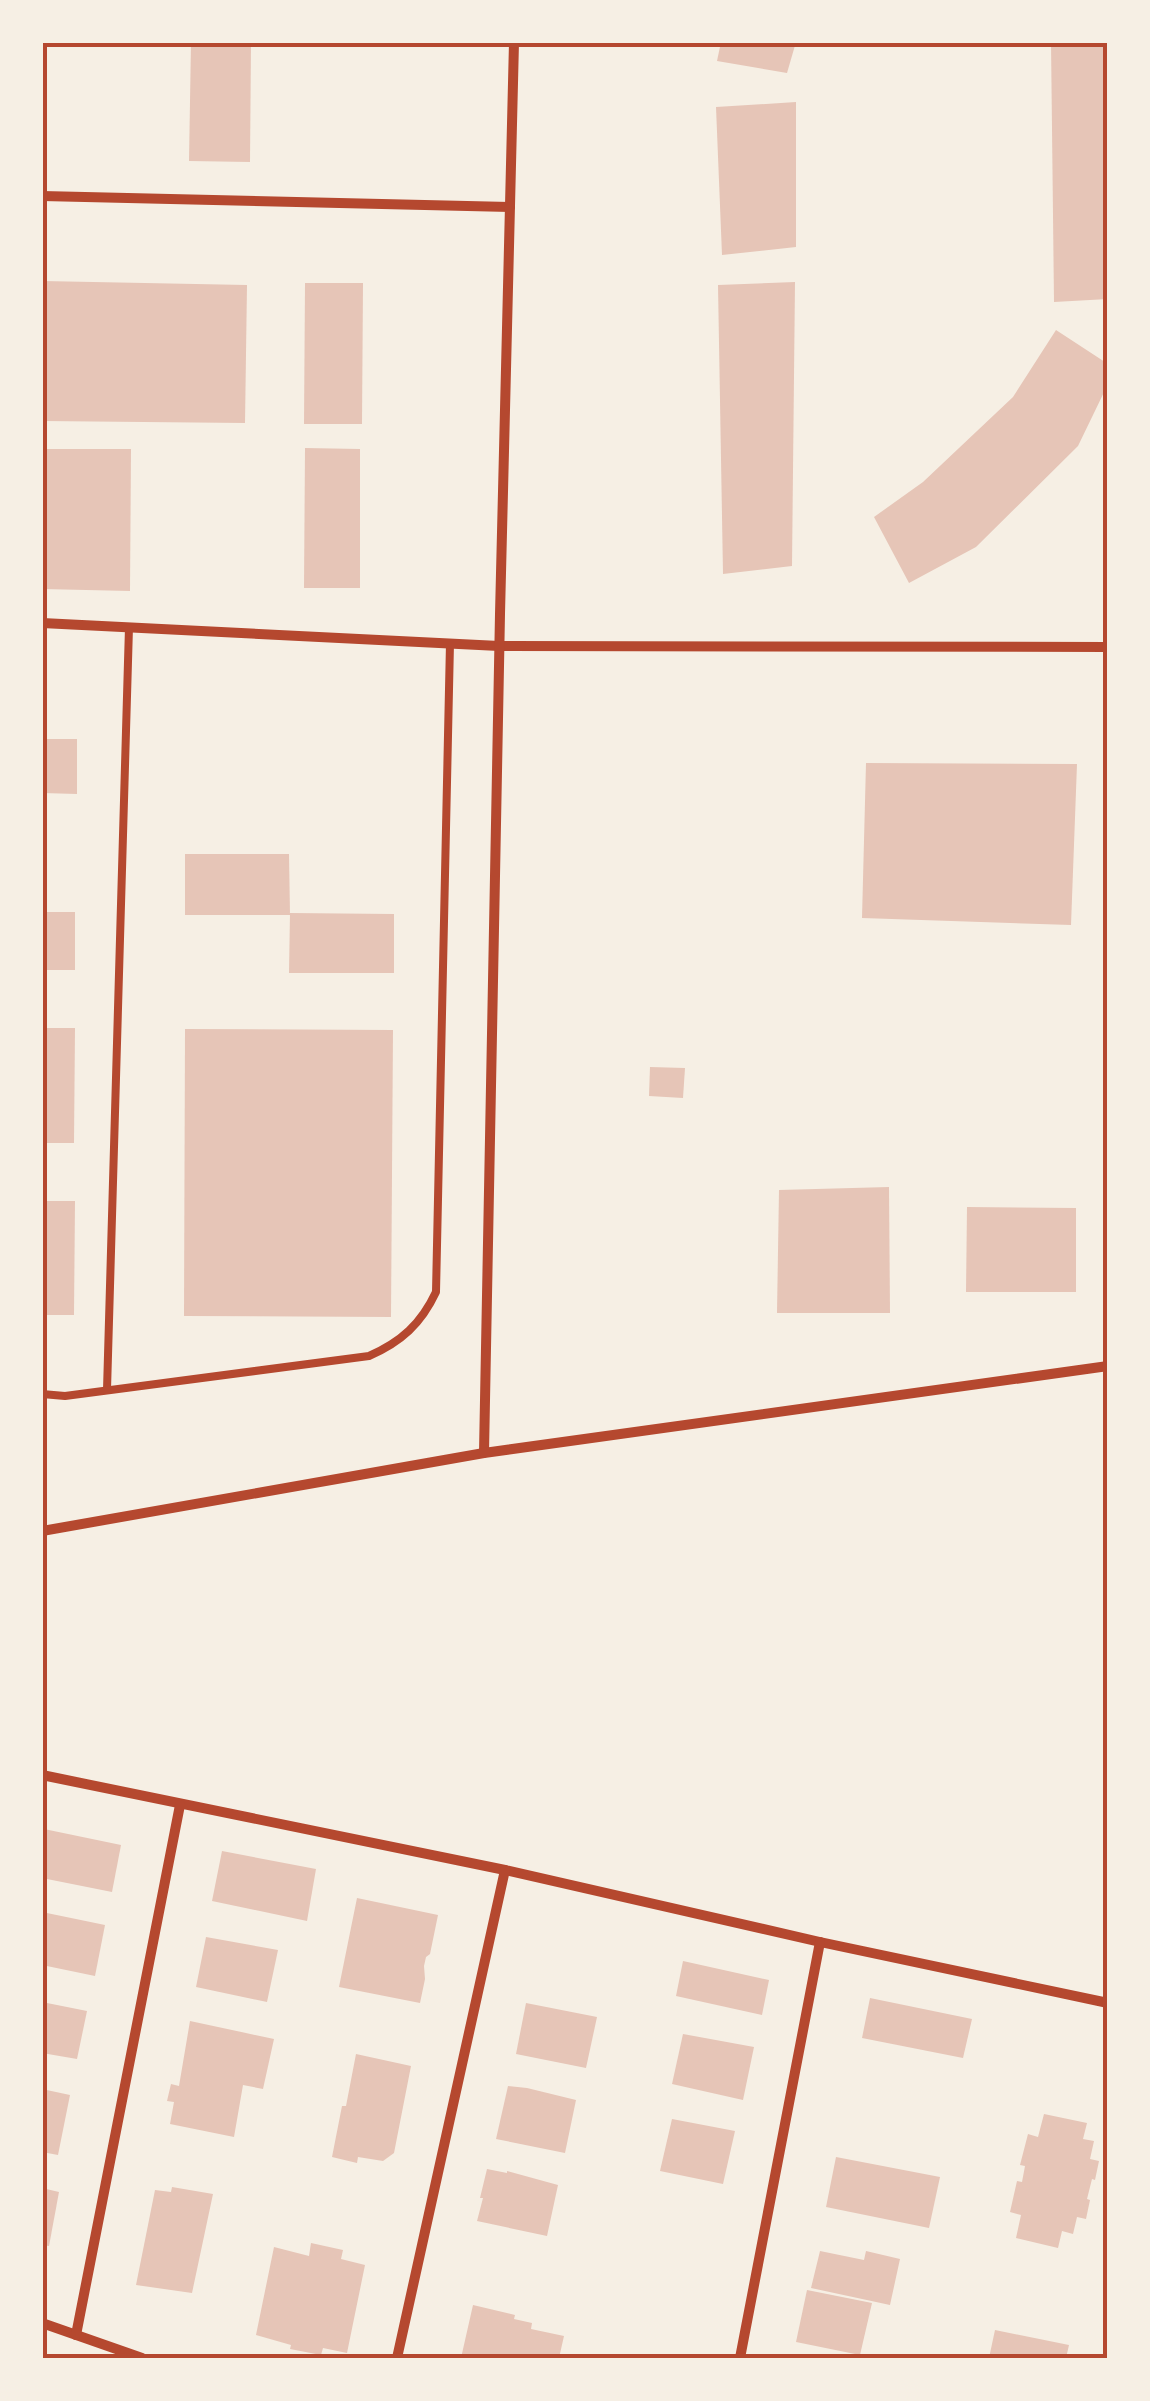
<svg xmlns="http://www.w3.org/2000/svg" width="1150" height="2401" viewBox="0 0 1150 2401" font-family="'Nunito Sans',sans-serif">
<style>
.building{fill:#e6c5b7}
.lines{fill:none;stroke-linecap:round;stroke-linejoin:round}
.service{stroke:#b5482f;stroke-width:8}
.minor{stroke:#b5482f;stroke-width:10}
.neatline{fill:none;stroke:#b5482f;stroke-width:4}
</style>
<rect width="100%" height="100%" fill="#f6efe4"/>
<g class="building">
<path d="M191,42h60l-1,120 -61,-1z"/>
<path d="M721,42h75l-9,31 -70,-12z"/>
<path d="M1051,42h57v257l-54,3z"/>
<path d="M796,102v145l-74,8 -6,-148z"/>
<path d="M42,281l205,4 -2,138 -203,-2z"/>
<path d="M795,282l-3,284 -69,8 -5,-289z"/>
<path d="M305,283h58l-1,141h-58z"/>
<path d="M1056,330l52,34v20l-30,62 -102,101 -67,36 -35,-66 49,-35 90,-85z"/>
<path d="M305,448l55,1v139h-56z"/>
<path d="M42,449h89l-1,142 -88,-2z"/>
<path d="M42,739h35v55l-35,-1z"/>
<path d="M866,763l211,1 -6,161 -209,-7z"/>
<path d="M185,854h104l1,61h-105z"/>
<rect x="42" y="912" width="33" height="58"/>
<path d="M290,913l104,1v59h-105z"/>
<path d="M42,1028h33l-1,115h-32z"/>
<path d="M185,1029l208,1 -2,287 -207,-1z"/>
<path d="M650,1067l35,1 -2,30 -34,-2z"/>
<path d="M889,1187l1,126h-113l2,-123z"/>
<path d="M42,1201h33l-1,114h-32z"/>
<path d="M967,1207l109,1v84h-110z"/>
<path d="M44,1829l77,16 -9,47 -70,-14z"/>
<path d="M222,1851l94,18 -9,52 -95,-20z"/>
<path d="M357,1898l81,17 -8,39 -4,3 -2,9 1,13 -5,24 -81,-16z"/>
<path d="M42,1912l63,13 -10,51 -53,-11z"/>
<path d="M206,1937l72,13 -11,52 -71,-15z"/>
<path d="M683,1961l86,19 -7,35 -86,-19z"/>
<path d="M870,1998l102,21 -9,39 -101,-20z"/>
<path d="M42,2002l45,9 -10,48 -35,-6z"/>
<path d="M526,2003l71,14 -11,51 -70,-14z"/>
<path d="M190,2021l84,18 -11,50 -20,-4 -9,52 -64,-13 4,-22 -7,-1 4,-17 8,2z"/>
<path d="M683,2034l71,13 -11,53 -71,-16z"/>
<path d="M356,2054l55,12 -17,87 -11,8 -25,-4 -1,6 -25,-6 10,-51h4z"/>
<path d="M508,2086l19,2 49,12 -11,53 -69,-14z"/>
<path d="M42,2089l28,6 -12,60 -16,-3z"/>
<path d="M1044,2114l43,9 -4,16 11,2 -4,18 9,2 -4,19 -3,-1 -5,20 3,1 -4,19 -9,-2 -4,17 -11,-3 -4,17 -42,-10 5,-23 -11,-3 7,-31 5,1 3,-16 -5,-1 8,-31 10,3z"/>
<path d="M672,2119l63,12 -12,53 -63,-13z"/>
<path d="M836,2157l104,20 -11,51 -103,-21z"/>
<path d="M487,2169l20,4v-2l51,14 -11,51 -70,-15 6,-23h-3z"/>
<path d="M172,2187l41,7 -21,99 -56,-8 19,-95 16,2z"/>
<path d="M42,2188l17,4 -10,54 -7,-1z"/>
<path d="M311,2243l32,7 -2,9 24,6 -18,88 -24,-5 -2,7 -31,-6 1,-4 -35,-10 18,-88 35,9z"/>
<path d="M820,2251l44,9 2,-9 34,8 -10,46 -79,-17z"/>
<path d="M807,2290l65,13 -12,52 -64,-13z"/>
<path d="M473,2305l42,10 -1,4 18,4 -1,6 33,7 -5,22h-98z"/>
<path d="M995,2330l74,15 -3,13h-77z"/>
</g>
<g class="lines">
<g class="service">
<path d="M107,1390l22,-763"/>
<path d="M42,1394l23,2 304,-40c32,-14 52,-32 67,-64l14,-649"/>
</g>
<g class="minor">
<path d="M42,196l468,11"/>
<path d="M42,623l457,23 609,1"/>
<path d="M484,1453l16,-839 14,-572"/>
<path d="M42,1531l442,-78 624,-87"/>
<path d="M42,1775l463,95 315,72 288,61"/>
<path d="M42,2323l100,35"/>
<path d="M76,2335l104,-530"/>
<path d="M397,2358l108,-488"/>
<path d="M740,2358l80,-416"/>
</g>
</g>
<rect width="1150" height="2401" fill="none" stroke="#f6efe4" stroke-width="90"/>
<rect x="45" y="45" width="1060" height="2311" class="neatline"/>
</svg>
